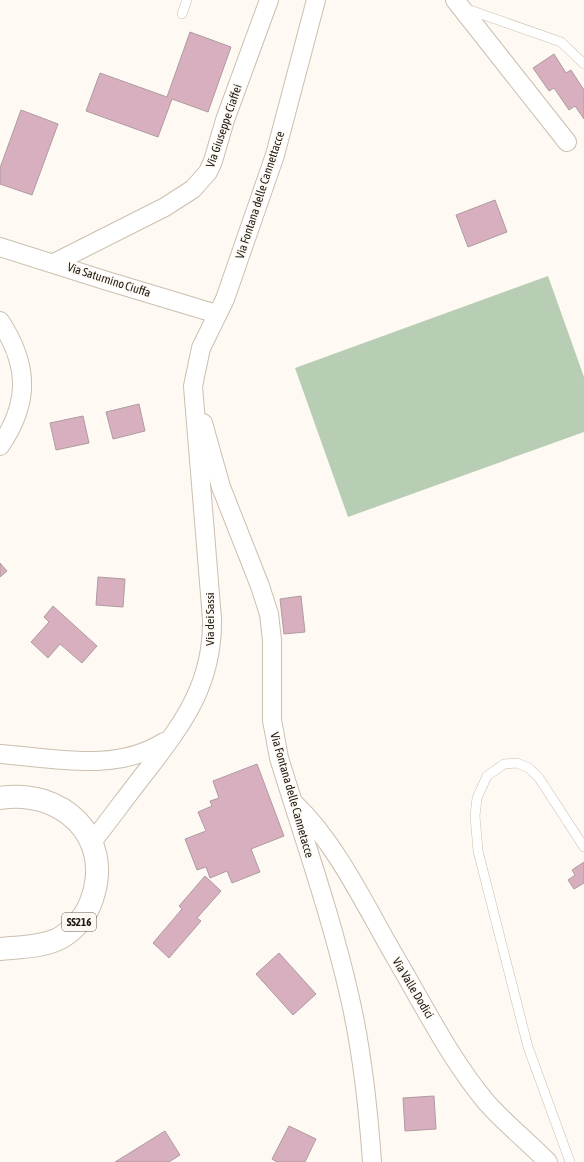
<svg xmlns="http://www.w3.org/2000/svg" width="584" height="1162" viewBox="0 0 584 1162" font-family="'Asap Condensed',sans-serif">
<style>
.park{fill:#b8ceb4}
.building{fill:#d7afbe;stroke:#af9ba2}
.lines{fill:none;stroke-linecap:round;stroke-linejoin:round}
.lane-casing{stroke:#cbbfaf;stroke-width:10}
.street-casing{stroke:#cbbfaf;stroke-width:20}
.primary-casing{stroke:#cbbfaf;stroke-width:24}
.lane{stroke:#fff;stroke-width:9}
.street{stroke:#fff;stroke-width:18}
.primary{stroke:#fff;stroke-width:22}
.labels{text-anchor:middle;stroke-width:3;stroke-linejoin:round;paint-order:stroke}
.shield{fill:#fef9f3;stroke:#605c56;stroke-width:1}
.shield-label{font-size:11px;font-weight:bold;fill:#1d1913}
.street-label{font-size:12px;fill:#1d1913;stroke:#fef9f3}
</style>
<rect width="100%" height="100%" fill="#fef9f3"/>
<path class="park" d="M548,276l36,101v55l-236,85 -53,-149z"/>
<g class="building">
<path d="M190,32l41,15 -23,65 -36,-13 -14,38 -72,-26 14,-38 67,24z"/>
<path d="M554,54l12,19 5,-3 13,20v29l-9,-13 -6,4 -15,-22 -5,3 -16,-23z"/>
<path d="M21,110l37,14 -26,71 -32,-11v-16z"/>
<path d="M495,200l12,32 -39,15 -12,-32z"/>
<path d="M139,404l6,27 -32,8 -7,-27z"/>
<path d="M83,416l6,27 -33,7 -6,-27z"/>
<path d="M0,563l7,8 -7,6z"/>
<path d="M98,577l27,2 -2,28 -27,-2z"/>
<path d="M301,596l4,36 -21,2 -4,-35z"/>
<path d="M53,606l44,40 -15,17 -22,-19 -12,14 -17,-16 18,-20 -5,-5z"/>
<path d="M257,764l27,72 -33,13 9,23 -28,11 -5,-12 -17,7 -4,-11 -9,3 -12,-31 21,-8 -8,-19 14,-6 -2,-5 9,-3 -6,-17z"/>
<path d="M584,862v21l-10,6 -6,-9 7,-5 -3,-5z"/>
<path d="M205,876l16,15 -24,27 4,3 -32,37 -16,-15 29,-34 -3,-3z"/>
<path d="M279,953l37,41 -23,21 -37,-41z"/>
<path d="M434,1096l2,33 -31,2 -2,-33z"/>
<path d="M289,1126l27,13 -11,23h-28l-5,-3z"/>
<path d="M165,1131l15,24 -11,7h-54z"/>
</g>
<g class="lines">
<defs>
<g id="lane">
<path d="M464,8l97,34 23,22"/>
<path d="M182,14l5,-14"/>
<path d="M570,1162l-42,-115 -50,-196 -3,-35 2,-18 10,-22 17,-12 13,-1 12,5 10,10 45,69"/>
</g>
<g id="street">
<path d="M455,0l112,142"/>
<path d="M0,247l104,33 113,34"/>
<path d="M54,263l111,-56 28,-18 15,-17 5,-11 12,-41 44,-120"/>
<path d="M0,321c29,44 30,82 0,125"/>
<path d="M203,423l18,64 39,99 9,28 3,26v80l7,38c24,78 52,157 70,236 13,55 19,111 23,168"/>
<path d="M0,754c55,4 115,19 164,-12"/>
<path d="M295,804c41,39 70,101 99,151 29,49 56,104 93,148 19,21 41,39 61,59"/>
<path d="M92,842c19,-24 37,-49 56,-73 37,-48 65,-87 64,-150l-19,-233 8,-38 24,-49 50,-144 41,-155"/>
</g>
<path id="primary" d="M0,798c61,-10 114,38 92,101 -5,15 -16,29 -30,38 -17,10 -42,10 -62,12"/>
</defs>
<use href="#lane" class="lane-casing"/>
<use href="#street" class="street-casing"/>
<use href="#primary" class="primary-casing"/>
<use href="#lane" class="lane"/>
<use href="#street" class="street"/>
<use href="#primary" class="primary"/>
</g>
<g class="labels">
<rect class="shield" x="62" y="913" width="34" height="18" rx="3"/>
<g class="shield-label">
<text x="79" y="926">SS216</text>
</g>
<g class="street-label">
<text transform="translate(224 126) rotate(-71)" y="4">Via Giuseppe Ciaffei</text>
<text transform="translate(260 195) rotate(-72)" y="4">Via Fontana delle Cannettacce</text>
<text transform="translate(109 280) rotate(18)" y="4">Via Saturnino Ciuffa</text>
<text transform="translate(210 619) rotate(-90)" y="4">Via dei Sassi</text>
<text transform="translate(292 795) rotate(74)" y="4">Via Fontana delle Cannetacce</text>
<text transform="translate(413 988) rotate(59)" y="4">Via Valle Dodici</text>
</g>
</g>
</svg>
